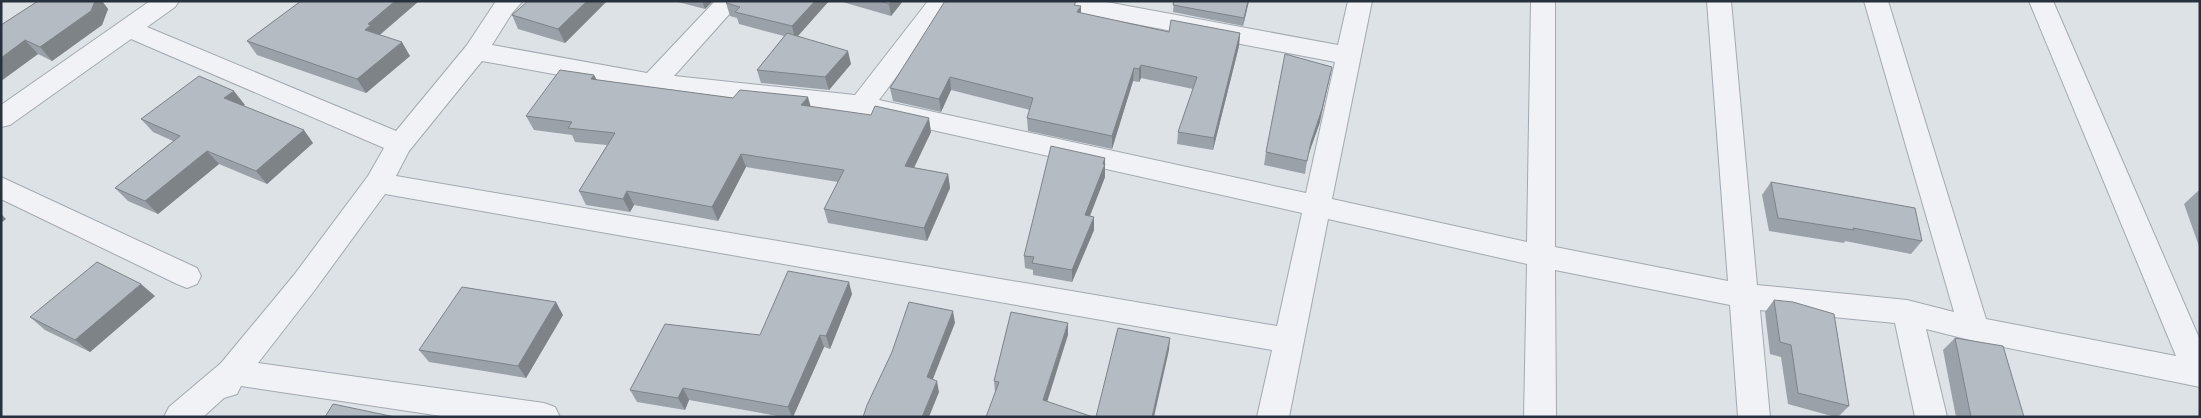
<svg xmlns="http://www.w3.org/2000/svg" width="2201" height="418" viewBox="0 0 2201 418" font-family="'Open Sans',sans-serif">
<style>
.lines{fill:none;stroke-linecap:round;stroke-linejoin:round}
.minor-casing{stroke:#a3a9b1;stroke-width:2}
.minor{fill:#f0f2f5;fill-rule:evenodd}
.wall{fill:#9ba1a8}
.shaded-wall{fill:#7e8388}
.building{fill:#b4bbc3;stroke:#7e8388}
</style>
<rect width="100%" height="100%" fill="#dde2e7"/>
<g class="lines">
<defs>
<g id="minor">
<path d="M150,1h29l-4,6 -28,20 249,104 71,-86 29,-44h27l-11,12 -20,32 155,28 68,-72h26l-67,75 181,19 73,-94h25l-74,99 427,93 29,-131 -278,-53 -8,-2 -4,-6h56l237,44 10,-44h24l-40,198 195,43 4,-241h24v246l173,34 -21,-280h24l26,284 150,15 47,12 -90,-311h24l98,318 190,37 -147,-355h24l147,339v47l-226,-46 -48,-12 21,88h-32l-20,-94 -135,-13 10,107h-32l-8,-112 -175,-35 1,147h-32l3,-153 -199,-45 -39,198h-32l15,-67 -887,-156 -71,97 -56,72 286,40 11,4 5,10h-112l-207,-31 -4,8 -13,4 -21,19h-39l5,-10 52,-44 73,-88 74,-99 16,-28 -253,-109 -121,86 -9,2v-22zM482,61l171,31 208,22 441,99 -25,113 -881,-150 13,-25z"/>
<path d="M1,177l196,91 4,8 -4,8 -10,4 -10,-4 -176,-85z"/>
</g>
</defs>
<use href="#minor" class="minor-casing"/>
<use href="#minor" class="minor"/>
</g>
<g class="wall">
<path d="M38,1h64l6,8 -6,16 -50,36 -14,-7 -37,27v-56z"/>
<path d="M301,1h118l-39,34 30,21 -44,37 -109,-38 -10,-14z"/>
<path d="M607,1l-42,42 -47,-14 -6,-14z"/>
<path d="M674,1h39l-8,8z"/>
<path d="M829,1l-31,35 53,28 -22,26 -68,-7 -4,-13 27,-34 -45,-12 -2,-6 -7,-2 -4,-13z"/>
<path d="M839,1h64l-12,15z"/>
<path d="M1174,1h75l-6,25 -70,-14z"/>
<path d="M1076,5l5,8 88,19 71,1 -1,13 -26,104 -36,-6 1,-12 15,-43 -52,-11 -2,4 -6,-1 -21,68 -84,-18 -1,-13 3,-8 -79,-20 -10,22 -48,-11 -3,-13z"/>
<path d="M594,75l3,5 136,18 77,8 121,26 -17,36 34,6 2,14 -23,53 -99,-18 -4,-14 14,-27 -92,-15 -28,54 -84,-16 -4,7 -44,-7 -7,-14 28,-46 -32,-3 -3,-7 -38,-5 -8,-14z"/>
<path d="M245,105l-2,1 70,37 -46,41 -48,-20 -61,50 -30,-13 -13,-13 58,-47 -20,-9 -12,-13z"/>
<path d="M1320,122l-12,33 -3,19 -41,-9 2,-13z"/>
<path d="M1105,158v19l-15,39 4,14 -22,52 -39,-7v-5l-8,-2 -1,-12z"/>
<path d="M1771,182l151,59 -11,13 -66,-13 -1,2 -75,-12 -7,-36z"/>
<path d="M2198,191h2v58l-16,-45z"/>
<path d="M852,294l-22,55 -6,-2 -31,70h-10l-94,-17 -4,10 -48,-8 -7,-12 130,-55z"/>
<path d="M155,296l-65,56 -45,-22 -15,-13z"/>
<path d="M1774,300l75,106 -11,11h-3l-47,-13 -7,-47 -11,-3 -5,-42z"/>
<path d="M563,315l-37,63 -97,-16 -10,-12z"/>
<path d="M1068,335l-73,57 -1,-11z"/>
<path d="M1955,338l69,79h-68l-13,-67z"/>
</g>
<g class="shaded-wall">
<path d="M95,1h7l6,8 -6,16 -50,36 -12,-14z"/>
<path d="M395,1h24l-41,35 -13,-6 3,-6z"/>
<path d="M587,1h20l-42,42 -7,-14z"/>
<path d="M702,1h11l-8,8z"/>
<path d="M815,1h14l-34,38 -3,-13z"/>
<path d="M891,1h12l-12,15 -2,-12z"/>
<path d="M1248,1h1l-6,25 1,-8z"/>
<path d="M1081,6v13l-4,-7z"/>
<path d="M1240,33l-1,13 -26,104 1,-12z"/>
<path d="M25,40l13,14 -37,27v-23z"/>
<path d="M402,42l8,14 -44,37 -9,-14z"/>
<path d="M848,51l3,13 -22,26 -4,-13z"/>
<path d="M1141,65v13l-2,4v-13z"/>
<path d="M1332,67l-12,55 -12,34 3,-14z"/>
<path d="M1134,68l-1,13 -21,68v-13z"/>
<path d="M594,75l7,14 -10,-10z"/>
<path d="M950,77l1,13 -10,22 -2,-13z"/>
<path d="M234,91l11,14 -10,7 -11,-14z"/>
<path d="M808,97l4,14 -11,-6z"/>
<path d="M929,118l2,14 -23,48 -3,-14z"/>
<path d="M304,130l9,13 -46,41 -11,-13z"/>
<path d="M207,151l12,13 -61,50 -13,-13z"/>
<path d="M741,154l5,13 -28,54 -6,-14z"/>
<path d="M1105,158v19l-20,51v-13z"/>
<path d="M948,174l2,14 -23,53 -3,-13z"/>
<path d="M627,191l7,14 -4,7 -7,-13z"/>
<path d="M1,214l5,5 -5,4z"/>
<path d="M1094,217v13l-22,52v-12z"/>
<path d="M849,282l3,12 -22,55 -4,-13z"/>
<path d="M141,284l14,12 -65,56 -15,-12z"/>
<path d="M556,302l7,13 -37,63 -8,-12z"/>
<path d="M953,311l2,12 -26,66 -2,-12z"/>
<path d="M1068,323v12l-24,77 -1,-12z"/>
<path d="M820,335l4,12 -31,70h-1l-4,-10z"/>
<path d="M1170,338l-1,12 -15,67h-2z"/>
<path d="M937,381l2,11 -10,25h-7z"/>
<path d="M683,388l6,12 -4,10 -7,-12z"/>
</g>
<g class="building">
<path d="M38,1h57l-4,10 -51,36 -15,-7 -24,18v-33z"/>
<path d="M301,1h94l-27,23 3,1 -6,5 37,12 -45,37 -110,-38z"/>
<path d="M528,1h59l-29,28 -46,-14z"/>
<path d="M728,1h87l-23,25 -57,-14 5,-5 -14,-4z"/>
<path d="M881,1h10l-2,3z"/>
<path d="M945,1h128l3,1 -2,3 7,1 -4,6 92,20 2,-12 69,13 -26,105 -36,-6 19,-55 -56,-12 -2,4 -5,-1 -22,68 -85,-18 6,-20 -83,-21 -11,22 -49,-11z"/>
<path d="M1174,1h74l-4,17 -71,-13z"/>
<path d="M787,33l61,18 -23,26 -68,-7z"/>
<path d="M1285,54l47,13 -10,42 -11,33 -4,19 -41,-9z"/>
<path d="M560,70l34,5 -3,4 142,19 7,-8 68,7 -7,8 70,10 4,-9 54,12 -24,48 43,8 -24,54 -100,-19 20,-39 -103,-16 -29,53 -85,-16 -4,8 -44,-8 36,-58 -47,-5 4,-6 -46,-6z"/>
<path d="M199,76l35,15 -10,7 80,32 -48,41 -49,-20 -62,50 -30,-13 65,-52 -39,-17z"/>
<path d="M1051,146l54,12 -2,6h2l-20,51 9,2 -22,53 -40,-7 2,-6 -10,-1z"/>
<path d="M1771,182l144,26 7,33 -69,-13 1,2 -76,-12z"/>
<path d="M97,262l44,22 -66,56 -45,-23z"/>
<path d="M788,271l61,11 -23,54 -6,-1 -32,72 -105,-19 -5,10 -48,-8 35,-66 95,11z"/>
<path d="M462,287l94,15 -38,64 -99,-16z"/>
<path d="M1774,300l19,2 41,12 15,92 -51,-13 -7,-48 -11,-3z"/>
<path d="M909,302l44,9 -26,66 10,4 -15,36h-59l4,-12 25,-53z"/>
<path d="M1011,312l57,11 -25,77 50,17h-107l13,-35 -5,-1z"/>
<path d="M1118,328l52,10 -18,79h-56z"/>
<path d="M1955,338l48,8 21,71h-53z"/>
<path d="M333,404l62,13h-70z"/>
</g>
<rect width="2201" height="418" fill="none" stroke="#27303d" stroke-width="5"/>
</svg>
